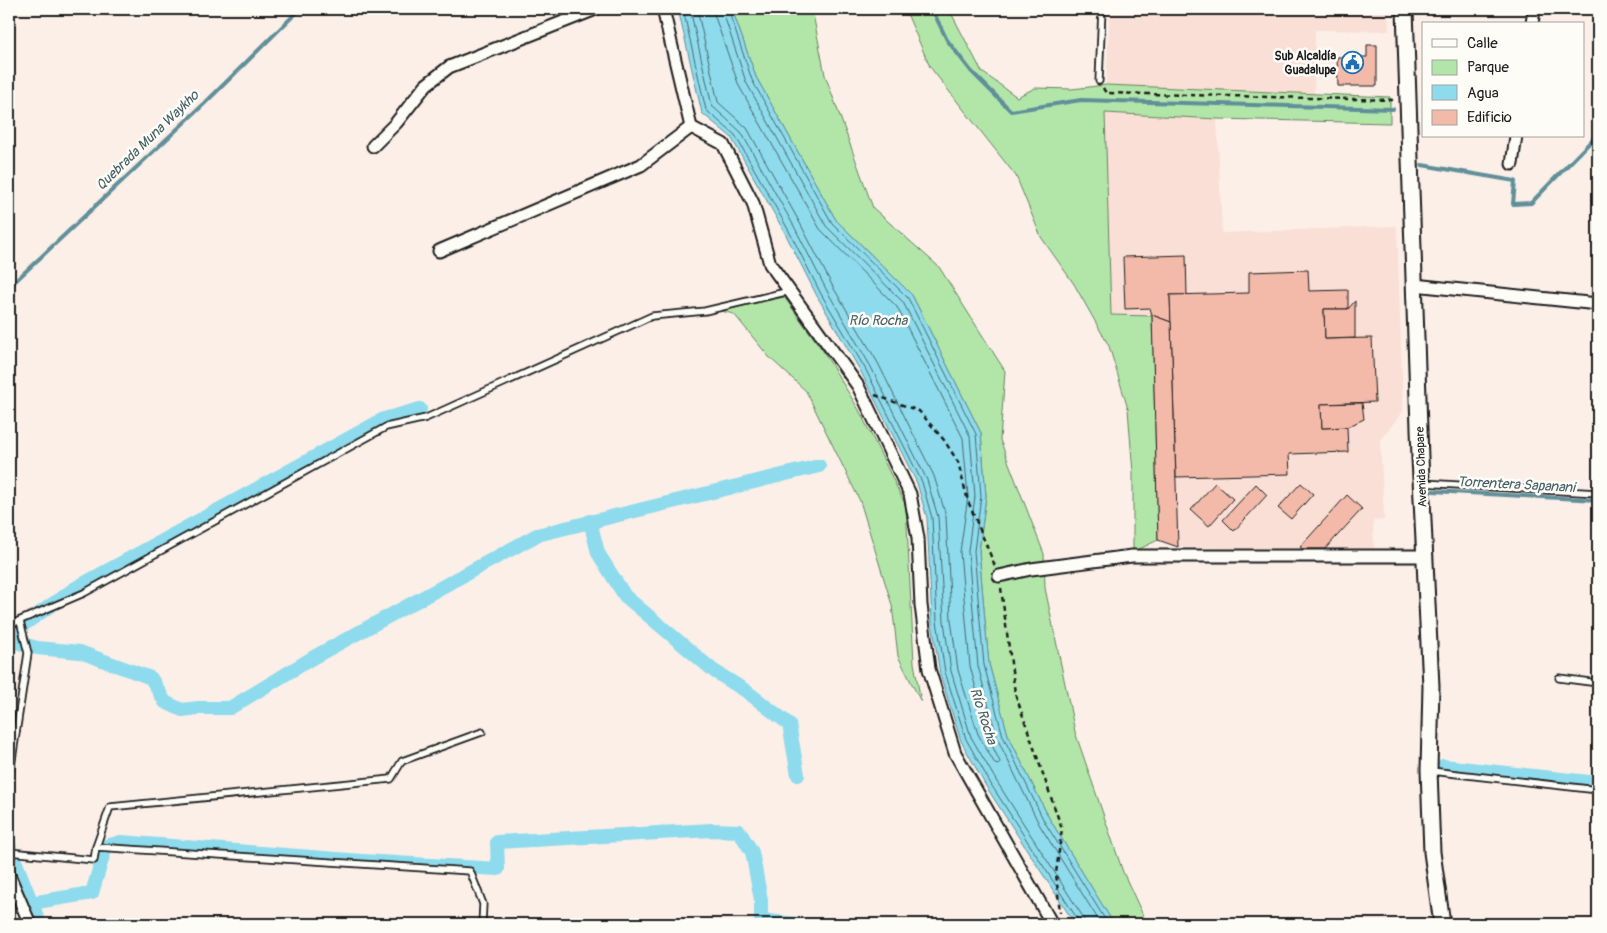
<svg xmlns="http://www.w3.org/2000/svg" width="1607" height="933" viewBox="0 0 1607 933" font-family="Pangolin,sans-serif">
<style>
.built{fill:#f9dfd5}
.green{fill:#b2e6a8;stroke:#678162}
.water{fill:#8ddbec;stroke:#608f99}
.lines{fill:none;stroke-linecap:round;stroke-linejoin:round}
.shore{stroke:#49686f;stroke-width:1}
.stream{stroke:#608f99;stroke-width:4}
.canal{stroke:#8ddbec;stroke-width:14}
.building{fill:#f3baaa;stroke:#1c1c1c}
.service-casing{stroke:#1c1c1c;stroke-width:9}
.minor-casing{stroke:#1c1c1c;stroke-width:15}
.secondary-casing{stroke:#1c1c1c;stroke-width:19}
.path{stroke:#1c1c1c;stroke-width:2.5;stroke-dasharray:5 4;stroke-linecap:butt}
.service{stroke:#fdfcf7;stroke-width:5.5}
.minor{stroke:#fdfcf7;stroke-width:11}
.secondary{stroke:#fdfcf7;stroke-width:15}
.labels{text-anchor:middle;stroke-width:5;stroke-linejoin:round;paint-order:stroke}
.poi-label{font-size:12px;font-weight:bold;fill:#1c1c1c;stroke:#fdfcf7;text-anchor:end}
.street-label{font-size:12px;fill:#1c1c1c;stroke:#fdfcf7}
.water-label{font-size:14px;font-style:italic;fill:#445f65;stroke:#fdfcf7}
</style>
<rect width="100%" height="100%" fill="#fbefe8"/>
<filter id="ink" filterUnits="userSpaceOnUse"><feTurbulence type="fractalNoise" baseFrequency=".02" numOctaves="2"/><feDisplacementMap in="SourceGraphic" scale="10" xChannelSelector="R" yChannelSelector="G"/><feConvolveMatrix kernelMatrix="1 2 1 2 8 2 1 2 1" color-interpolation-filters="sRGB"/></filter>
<g filter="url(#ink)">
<g class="built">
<path d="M1110,9h278l1,22 -74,-1 -1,65 -208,-10z"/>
<path d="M1105,113l112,6 5,114 175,-7 6,185 -23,29 4,80 -11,1 1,29 -196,-3 -20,-7 -6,-224 -41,-1z"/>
</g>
<g class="green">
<path d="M732,9h80l13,66 48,133 66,59 66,104 -5,69 44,114 1,34 30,144 48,140 24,52h-33l-65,-106 -41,-83 -19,-71 -4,-43 -6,-70 7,-55 -5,-63 -69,-138 -76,-75 -80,-143z"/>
<path d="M901,9h48l33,63 35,25 18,-9 37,1 34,-4 284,12v26l-173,-4 -112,-6 6,202 41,1 6,224 -25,12v-79l-5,-64 -19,-63 -35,-62 -33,-47 -25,-61 -86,-109 -22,-51z"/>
<path d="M784,297l39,54 36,59 47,96 8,157 7,39 -23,-46 -6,-51 -32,-104 -54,-110 -37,-34 -35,-43 -13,-3z"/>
</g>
<path class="water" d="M678,9h54l24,68 80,143 76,75 69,138 5,63 -7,55 6,70 4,43 19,71 41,83 65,106h-39l-88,-136 -26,-47 -21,-67 -8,-52 -5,-104 -10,-35 -56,-111 -44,-76 -32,-63 -54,-96 -29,-24z"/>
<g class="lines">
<g class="shore">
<path d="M683,9l23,101 29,25 54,96 32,63 45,76 56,112 10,36 5,103 8,51 21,67 26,47 86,134 1,4"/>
<path d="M690,9l22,97 29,26 54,96 32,63 44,76 56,113 11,37 6,104 7,50 20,66 26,45 86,135 2,7"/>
<path d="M697,9l21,93 29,26 54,97 32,62 45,76 56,113 12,40 5,104 7,50 20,64 17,30 3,1 2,-3 -10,-21 -20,-75 -10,-114 8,-56 -5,-58 -66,-131 -77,-78 -81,-143 -24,-69 -1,-8"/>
<path d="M722,9l24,73 80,144 77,76 67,134 5,60 -7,55 6,71 4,44 19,72 42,86 62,100"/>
<path d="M728,9l24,71 80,143 76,75 68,136 5,62 -7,55 6,70 4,44 19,71 41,85 64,103"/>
</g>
<g class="stream">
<path d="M932,9l15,31 24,31 40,40 70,-11 312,9"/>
<path d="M1422,165l93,16 -2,23 18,-1 67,-69"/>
<path d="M9,287l195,-183 96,-95"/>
<path d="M1433,491l165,9"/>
</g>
<g class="canal">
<path d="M590,521l8,32 27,43 89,75 32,20 43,33 9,51"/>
<path d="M9,635l65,-46 310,-170 36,-10"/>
<path d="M9,640l28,8 43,4 71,26 14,24 17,8 17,-2h31l84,-51 223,-122 282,-69"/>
<path d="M1443,766l155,17"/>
<path d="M9,845l1,2"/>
<path d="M16,863l24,61"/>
<path d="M31,903l61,-10 14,-47 15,-4 241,19 136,8 -1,-27 215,-12 27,1 13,21 9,48v20l34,4"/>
</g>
</g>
<g class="building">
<path d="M1367,45h10v41h-39l-1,-29h30z"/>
<path d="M1186,255l1,40h-17l1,27 -19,-7 -2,-7 -25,1 -2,-52z"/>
<path d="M1308,270l1,21 39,-1v19h-24l1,30 47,-1 3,64 -54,2 1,24 25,-1 1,25 -59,2 1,20 -114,3 -6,-182 79,-2v-21z"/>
<path d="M1355,301v37l-30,1 -1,-30h24z"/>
<path d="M1152,315l19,7 7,225 -20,-7z"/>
<path d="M1362,403l2,16 -17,8 -25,1 -1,-24z"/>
<path d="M1215,483l18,16 -24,27 -18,-16z"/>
<path d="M1301,483l12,11 -22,25 -13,-11z"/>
<path d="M1256,484l11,11 -33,36 -11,-11z"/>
<path d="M1347,495l15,14 -37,40h-22l-3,-2z"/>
</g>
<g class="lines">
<defs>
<g id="service">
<path d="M1099,81l3,-72"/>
<path d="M1423,483l175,10"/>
<path d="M9,625l75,-32 302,-166 40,-9 226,-102 53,-5 85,-20"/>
<path d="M1559,678l39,5"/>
<path d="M1431,771l167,19"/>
<path d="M9,780l19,-127 -8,-32"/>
<path d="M96,847l374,24 13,33 -1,20"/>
<path d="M9,852l85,8 2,-13 14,-40 281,-28 11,-18 80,-29"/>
</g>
<g id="minor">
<path d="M663,9l28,118 32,17 30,59 17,61 88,122 52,108 8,44 3,67 8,64 26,84 97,171"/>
<path d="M1532,24l2,-15"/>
<path d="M373,146l23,-23 30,-38 23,-18 147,-58"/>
<path d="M1512,164l4,-28"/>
<path d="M439,251l202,-86 50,-38"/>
<path d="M1414,285l184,19"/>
<path d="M999,576l32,-7 101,-13h292"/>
<path d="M9,875l21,49"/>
</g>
<path id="secondary" d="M1405,9l15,449 11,228 -2,84 3,82 10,72"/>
</defs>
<use href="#service" class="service-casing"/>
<use href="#minor" class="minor-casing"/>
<use href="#secondary" class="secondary-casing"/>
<g class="path">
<path d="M1103,88l3,5 288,7"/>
<path d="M875,395l44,16 25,29 14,22 10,39 27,65"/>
<path d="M1001,588l14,105 47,136 -6,44 4,40"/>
</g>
<use href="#service" class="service"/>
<use href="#minor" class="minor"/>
<use href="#secondary" class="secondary"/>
</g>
</g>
<defs>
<symbol id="civic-ring" viewBox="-11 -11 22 22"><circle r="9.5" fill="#fdfcf7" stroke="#1f6fb2" stroke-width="1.5"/><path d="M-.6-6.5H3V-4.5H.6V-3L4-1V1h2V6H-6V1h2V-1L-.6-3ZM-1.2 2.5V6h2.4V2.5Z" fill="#1f6fb2"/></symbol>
</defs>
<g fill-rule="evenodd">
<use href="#civic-ring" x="1340" y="50" width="25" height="25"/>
</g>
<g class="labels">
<g class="poi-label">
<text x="1336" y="60">Sub Alcaldía<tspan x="1336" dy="14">Guadalupe</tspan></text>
</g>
<g class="street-label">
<text transform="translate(1421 467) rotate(-92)" y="4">Avenida Chapare</text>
</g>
<g class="water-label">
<text transform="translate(147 140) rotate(-44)" y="5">Quebrada Muna Waykho</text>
<text x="878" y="325">Río Rocha</text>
<text transform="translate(1516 484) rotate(3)" y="5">Torrentera Sapanani</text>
<text transform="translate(984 716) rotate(72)" y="5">Río Rocha</text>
</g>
</g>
<rect width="1607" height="933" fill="none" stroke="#fdfcf7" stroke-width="30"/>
<rect x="15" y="15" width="1577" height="903" fill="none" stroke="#1c1c1c" stroke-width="2" filter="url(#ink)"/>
<rect x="1422" y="22" width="162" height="115" fill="#fdfcf7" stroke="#a3a29f"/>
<rect x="1432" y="39" width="25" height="8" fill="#fdfcf7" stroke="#a3a29f"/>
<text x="1467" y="48" font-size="15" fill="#1c1c1c">Calle</text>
<rect x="1432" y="60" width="25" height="15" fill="#b2e6a8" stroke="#a3a29f"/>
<text x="1467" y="72" font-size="15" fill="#1c1c1c">Parque</text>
<rect x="1432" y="85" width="25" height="15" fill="#8ddbec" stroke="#a3a29f"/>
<text x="1467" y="98" font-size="15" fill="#1c1c1c">Agua</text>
<rect x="1432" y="110" width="25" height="15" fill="#f3baaa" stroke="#a3a29f"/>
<text x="1467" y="122" font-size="15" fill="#1c1c1c">Edificio</text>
</svg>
